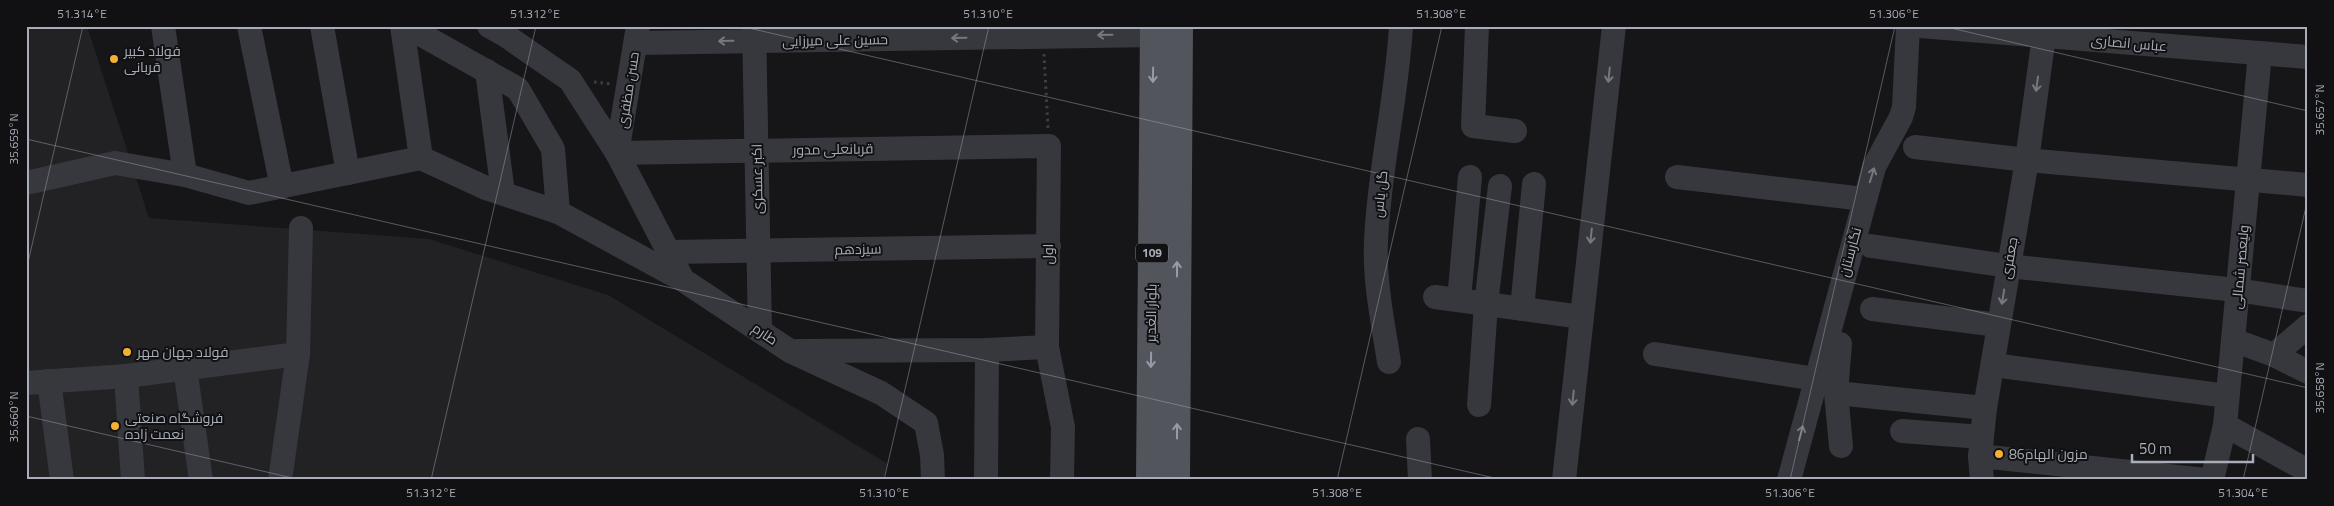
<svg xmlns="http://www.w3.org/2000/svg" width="2334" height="506" viewBox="0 0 2334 506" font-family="'Titillium Web',Cairo,sans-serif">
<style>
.built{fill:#222225}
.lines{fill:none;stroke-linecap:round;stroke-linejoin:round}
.path{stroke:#3d3f44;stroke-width:3;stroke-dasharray:2.5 4;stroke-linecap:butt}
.minor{stroke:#37383d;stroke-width:24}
.major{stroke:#53555c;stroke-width:28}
.oneway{stroke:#757881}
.oneway2{stroke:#979ba6}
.ticks{fill:none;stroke:#a8adb8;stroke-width:1;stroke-opacity:0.45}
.poi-dot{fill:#f2b134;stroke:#111113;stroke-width:2}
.labels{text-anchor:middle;stroke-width:4;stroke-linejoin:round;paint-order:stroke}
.shield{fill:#111113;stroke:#7b7e86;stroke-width:1}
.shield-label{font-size:12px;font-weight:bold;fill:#a8adb8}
.street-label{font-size:14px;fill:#a8adb8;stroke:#111113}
.poi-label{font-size:14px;fill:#a8adb8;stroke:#111113;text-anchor:start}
.neatline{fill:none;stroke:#a8adb8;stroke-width:2}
.ticks-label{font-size:12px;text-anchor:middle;fill:#a8adb8}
</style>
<rect width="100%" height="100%" fill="#161618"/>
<path class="built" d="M26,26h61l62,192 280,21 179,56 280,169 -5,16h-857z"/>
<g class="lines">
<g class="path">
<path d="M1044,54l4,74"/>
<path d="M594,82l17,2"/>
</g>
<g class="minor">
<path d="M163,26l22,149"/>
<path d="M249,26l33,161"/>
<path d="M322,26l26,147"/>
<path d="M402,26l19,132"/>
<path d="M406,26l112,63 35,60 5,63"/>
<path d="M489,26l16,9 65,45 47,73 66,127 107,71 91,42 45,30 6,32 1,25"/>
<path d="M754,26l6,305"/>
<path d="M1477,26l-4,100 42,5"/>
<path d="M1920,26l388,31"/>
<path d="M636,43l518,-8"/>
<path d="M487,71l16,122"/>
<path d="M1915,147l112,13 281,25"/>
<path d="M617,153l432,-7 -2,201 16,80 -1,53"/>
<path d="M617,153l21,-127"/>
<path d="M1677,177l187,22"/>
<path d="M26,183l89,-20 70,12 64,18 172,-35 65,30 72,24 125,68"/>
<path d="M1871,246l137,20 229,24 71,11"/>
<path d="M668,252l381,-6"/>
<path d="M1435,297l147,20"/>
<path d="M1459,300l11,-123"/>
<path d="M1522,309l12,-125"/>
<path d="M1872,309l126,16"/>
<path d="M2233,340l41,15 34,17"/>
<path d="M1840,344l-4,49 5,53"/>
<path d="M797,351l190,-1 60,-3"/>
<path d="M1655,354l161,25"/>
<path d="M2274,355l34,-29"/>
<path d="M1389,362c-6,-39 -15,-81 -13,-121 3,-72 21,-143 25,-215"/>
<path d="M1993,365l234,31"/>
<path d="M185,368l16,112"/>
<path d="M126,376l7,104"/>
<path d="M49,381l13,99"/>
<path d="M26,383l100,-7 172,-22 3,-126"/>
<path d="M1836,393l149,15"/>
<path d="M1479,405l7,-101 14,-118"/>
<path d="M2225,425l83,46"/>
<path d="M1902,431l80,6"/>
<path d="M1418,439l2,41"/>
<path d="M1980,456l226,24"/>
<path d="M280,480l18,-126"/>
<path d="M986,480l1,-130"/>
<path d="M1564,480l50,-454"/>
<path d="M1789,480l85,-313 27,-50 3,-10 4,-81"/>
<path d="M1982,480l-2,-24 5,-48 42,-248 17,-124"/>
<path d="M2212,480l13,-55 35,-372"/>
</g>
<g class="major">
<path d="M1150,480l4,-454"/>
<path d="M1176,480l3,-454"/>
</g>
</g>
<defs><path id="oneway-shaft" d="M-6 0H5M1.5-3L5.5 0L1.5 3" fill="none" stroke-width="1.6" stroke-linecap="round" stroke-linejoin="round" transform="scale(1.25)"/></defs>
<g class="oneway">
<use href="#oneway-shaft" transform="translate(1105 35) rotate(179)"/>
<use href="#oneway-shaft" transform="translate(959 38) rotate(179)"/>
<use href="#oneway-shaft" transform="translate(726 41) rotate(179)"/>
<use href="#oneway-shaft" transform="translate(1609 75) rotate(96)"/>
<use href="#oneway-shaft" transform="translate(2037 84) rotate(98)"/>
<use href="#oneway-shaft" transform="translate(1872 175) rotate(-73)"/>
<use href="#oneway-shaft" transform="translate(1591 236) rotate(96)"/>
<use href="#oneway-shaft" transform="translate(2003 297) rotate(99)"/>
<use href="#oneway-shaft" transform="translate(1573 398) rotate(96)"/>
<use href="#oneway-shaft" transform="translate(1801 433) rotate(-75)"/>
</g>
<g class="oneway2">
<use href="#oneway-shaft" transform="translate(1153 75) rotate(91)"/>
<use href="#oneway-shaft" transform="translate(1177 269) rotate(-90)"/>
<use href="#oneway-shaft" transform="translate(1151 360) rotate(91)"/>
<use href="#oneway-shaft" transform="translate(1177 431) rotate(-90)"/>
</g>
<path class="ticks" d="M740,26l1568,362M1942,26l366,85M26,139l1477,341M26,271l57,-245M26,416l275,64M431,480l105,-454M884,480l105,-454M1337,480l105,-454M1790,480l105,-454M2243,480l65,-282"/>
<g class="poi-dot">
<circle cx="114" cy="59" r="5"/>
<circle cx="127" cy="352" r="5"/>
<circle cx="115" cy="426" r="5"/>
<circle cx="1999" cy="454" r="5"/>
</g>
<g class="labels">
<rect class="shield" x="1136" y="243.5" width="32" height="19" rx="4"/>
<g class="shield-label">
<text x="1152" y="257">109</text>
</g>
<g class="street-label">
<text transform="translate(835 40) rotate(-1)" y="5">حسین علی میرزایی</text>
<text transform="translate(2129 43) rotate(5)" y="5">عباس انصاری</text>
<text transform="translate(628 90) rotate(-81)" y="5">حسن مظفری</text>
<text transform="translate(833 149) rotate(-1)" y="5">قربانعلی مدور</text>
<text transform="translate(757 179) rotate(-91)" y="5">اکبر عسکری</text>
<text transform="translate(1380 194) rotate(-84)" y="5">گل یاس</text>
<text transform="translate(858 249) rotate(-1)" y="5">سیزدهم</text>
<text transform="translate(1850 252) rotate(-75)" y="5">نگارستان</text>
<text transform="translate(1048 254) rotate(-89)" y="5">اول</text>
<text transform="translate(2009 258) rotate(-80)" y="5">جعفری</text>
<text transform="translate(2240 267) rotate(-85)" y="5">ولیعصر شمالی</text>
<text transform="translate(1151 313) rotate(-89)" y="5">بلوار الغدیر</text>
<text transform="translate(765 334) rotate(34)" y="5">طارم</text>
</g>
<g class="poi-label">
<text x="124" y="56">فولاد کبیر<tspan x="124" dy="16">قربانی</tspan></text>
<text x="137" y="357">فولاد جهان مهر</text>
<text x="125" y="423">فروشگاه صنعتی<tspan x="125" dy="16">نعمت زاده</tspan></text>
<text x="2009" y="459">مزون الهام86</text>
</g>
</g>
<rect width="2334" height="506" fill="none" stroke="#111113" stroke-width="55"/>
<path d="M2132 454v8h121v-8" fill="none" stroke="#a8adb8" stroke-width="2.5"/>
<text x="2139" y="454" font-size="15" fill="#a8adb8" stroke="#111113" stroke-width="4" paint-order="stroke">50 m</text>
<rect x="28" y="28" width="2278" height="450" class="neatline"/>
<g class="ticks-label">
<text x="82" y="18">51.314°E</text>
<text x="535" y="18">51.312°E</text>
<text x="988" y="18">51.310°E</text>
<text x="1441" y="18">51.308°E</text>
<text x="1894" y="18">51.306°E</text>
<text transform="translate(2320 110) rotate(-90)" y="4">35.657°N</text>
<text transform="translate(14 139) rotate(-90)" y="4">35.659°N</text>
<text transform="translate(2320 388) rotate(-90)" y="4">35.658°N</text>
<text transform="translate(14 417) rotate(-90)" y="4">35.660°N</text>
<text x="431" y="497">51.312°E</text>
<text x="884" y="497">51.310°E</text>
<text x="1337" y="497">51.308°E</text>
<text x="1790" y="497">51.306°E</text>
<text x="2243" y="497">51.304°E</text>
</g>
</svg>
